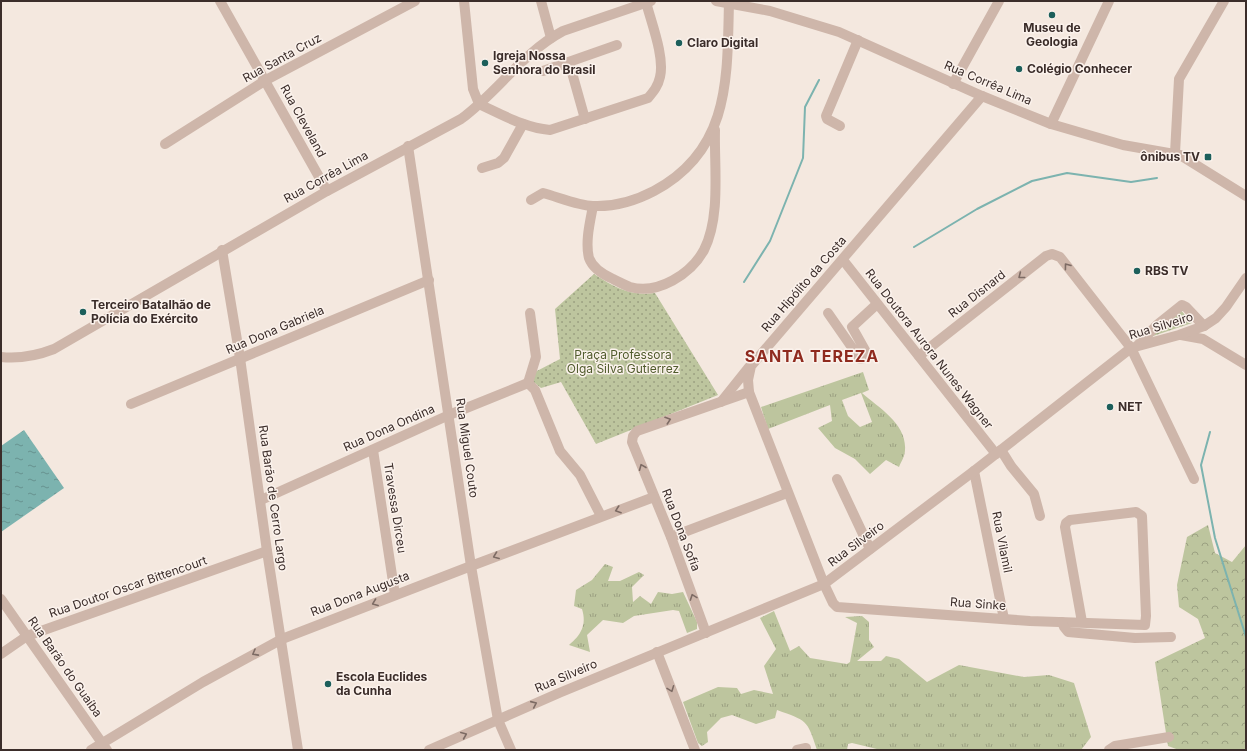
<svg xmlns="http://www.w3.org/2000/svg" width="1247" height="751" viewBox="0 0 1247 751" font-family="Inter,sans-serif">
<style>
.grass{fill:url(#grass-tufts);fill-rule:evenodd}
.forest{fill:url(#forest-crowns)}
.park{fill:url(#park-dots)}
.water{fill:url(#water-ripples)}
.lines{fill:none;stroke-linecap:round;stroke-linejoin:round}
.stream{stroke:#7cb3af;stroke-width:2}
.minor{stroke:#ceb6aa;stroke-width:10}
.oneway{stroke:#7d6b64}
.poi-dot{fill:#1c5f5b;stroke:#fbf2ec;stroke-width:1.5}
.labels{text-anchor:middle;stroke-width:3;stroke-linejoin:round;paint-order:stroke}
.poi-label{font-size:12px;font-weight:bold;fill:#3b2d2a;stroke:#fbf2ec;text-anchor:start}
.street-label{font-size:12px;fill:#3b2d2a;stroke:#fbf2ec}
.park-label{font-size:12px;fill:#505b2c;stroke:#fbf2ec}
.district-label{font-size:16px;font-weight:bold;letter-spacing:1px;fill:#8f2a1e;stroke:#fbf2ec}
</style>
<defs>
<pattern id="grass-tufts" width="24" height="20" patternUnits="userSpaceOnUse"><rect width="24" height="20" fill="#bdc59e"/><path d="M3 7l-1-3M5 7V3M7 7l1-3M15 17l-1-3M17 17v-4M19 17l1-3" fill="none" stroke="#9ba081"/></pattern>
<pattern id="forest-crowns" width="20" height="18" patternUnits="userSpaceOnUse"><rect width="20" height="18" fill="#bdc59e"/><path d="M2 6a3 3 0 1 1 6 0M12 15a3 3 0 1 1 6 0" fill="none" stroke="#9ba081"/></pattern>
<pattern id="park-dots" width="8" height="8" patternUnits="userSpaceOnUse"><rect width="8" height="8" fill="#bdc59e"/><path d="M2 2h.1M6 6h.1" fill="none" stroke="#9ba081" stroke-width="1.8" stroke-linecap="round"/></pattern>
<pattern id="water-ripples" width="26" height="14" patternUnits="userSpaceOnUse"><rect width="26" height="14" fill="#7cb3af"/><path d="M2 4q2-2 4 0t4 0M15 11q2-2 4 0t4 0" fill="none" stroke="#67928f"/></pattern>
</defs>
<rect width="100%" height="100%" fill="#f4e8df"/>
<g class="grass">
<path d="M863,372l6,18 -7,3c17,15 45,31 43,57 0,6 -4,12 -6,17l-13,-7 -16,14 -15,-15 -20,-11 -17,-20 14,-7 -2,-16 -62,24 -7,-22zM861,393l11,29 -12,5 -12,-11 -6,-16z"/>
<path d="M605,564l8,3 -5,14h12l19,-9 5,3 -12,12 1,15 7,-6 11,8 7,-12 14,2 11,-2 14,30v7l-10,4 -8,-22 -6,-1 -39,6 -11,7 -20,-3 -16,15 3,17 -21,-7c12,-10 18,-20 13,-36l-8,-3 2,-16 16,-10z"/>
<path d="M774,611l16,40 9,-5 11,12 37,6 3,-2 7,-39 -12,-6 17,-1 7,6v18l5,7 -17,14h24l5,-5 13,3 28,23 32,-17 65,12 25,-2 25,8 17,54 -10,13h-200l-29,-7 -4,1 -1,6h-30c-10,-31 -10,-29 -40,-40l-2,8 -19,6 -24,-9 -11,3 -14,14 1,10 -6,4 -4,-3 -15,-41 35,-15 19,1 4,6 13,-4 19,4 -9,-28 12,-17 -16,-31z"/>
</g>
<path class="forest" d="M1208,525l7,28 17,9 14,-17v205h-67l-11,-4 -13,-84 50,-24 -7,-19 -19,-12 -2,-22 10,-48z"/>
<g class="park">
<path d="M594,274c22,14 35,22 61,19l63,102 -122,49 -35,-62 -20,6 -10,-8 2,-7 27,-14 -5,-50z"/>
<path d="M1179,308l13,15 -45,15z"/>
</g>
<path class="water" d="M24,430l40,58 -63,44v-86z"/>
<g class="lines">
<g class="stream">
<path d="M914,247l63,-38 55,-28 35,-8 64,9 26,-4"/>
<path d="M744,282l26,-41 33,-83 2,-51 14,-27"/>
<path d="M1210,432l-9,33 14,73 31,99"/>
</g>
<g class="minor">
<path d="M220,1l107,190"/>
<path d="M464,1l9,88 6,15c24,11 46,24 71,26l98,-32c6,-7 10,-12 12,-21 5,-20 -9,-55 -14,-75"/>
<path d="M541,1l10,37"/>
<path d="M716,1l54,10 69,21 143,64 69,28 72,21 57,10 66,41"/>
<path d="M569,62l16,57"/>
<path d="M543,71l74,-26"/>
<path d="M953,84l46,-83"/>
<path d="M982,96l-231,270 -3,14 1,12 75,192 9,19 4,4 193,14 115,4 1,-9 -4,-100 -6,-4 -66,8 -4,3 -1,4 17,95"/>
<path d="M1051,124l58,-123"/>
<path d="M840,126l-13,-7 -1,-3 32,-76"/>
<path d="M165,144l101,-64 149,-79"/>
<path d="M408,146l63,420 27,154 13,30"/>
<path d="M1175,153l4,-74 45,-78"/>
<path d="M482,168l16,-5 6,-5 19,-34"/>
<path d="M531,200l12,-7c15,4 36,13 50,13 22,1 42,-5 61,-15 77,-41 73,-114 75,-189"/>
<path d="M593,206c-3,16 -8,36 -4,52 4,11 15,17 24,21 6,3 11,6 17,8 28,8 61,-13 74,-37 17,-33 10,-84 11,-120"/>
<path d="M222,250l18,108 27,193 31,199"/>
<path d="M843,260l153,194"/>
<path d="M828,313l32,46 5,-1 1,-6 -14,-25 25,-23"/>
<path d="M1181,335l22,4 43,26"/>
<path d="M1138,345l19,-20 25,-20 4,2 18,19"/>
<path d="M919,356l127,-100 6,-2 8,3 71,91 63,131"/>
<path d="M1,357c19,2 35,-1 53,-8l273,-158 134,-72c37,-27 61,-66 102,-88l88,-30"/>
<path d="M528,383l7,7 25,61 20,24 21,41"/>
<path d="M528,383l8,-26 -6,-44"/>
<path d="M721,402l28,-35"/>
<path d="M131,404l298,-124"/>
<path d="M373,450l22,145"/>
<path d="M1001,450l10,16 23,28 6,22"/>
<path d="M974,471l30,148"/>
<path d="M837,479l33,70"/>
<path d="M261,500l188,-85 79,-32"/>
<path d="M671,537l116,-44"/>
<path d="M1,599l106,151"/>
<path d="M1062,622l2,5 4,5 67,6 36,-1"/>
<path d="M706,633l-35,-96 -39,-95 1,-6 4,-5 112,-39"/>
<path d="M657,652l38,98"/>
<path d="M1,654l26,-18 240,-85"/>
<path d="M91,750l112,-68 79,-43 189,-73 183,-69"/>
<path d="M429,750l130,-57 265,-109 150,-113 157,-123 48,-13 25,-9 12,-8 10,-11 20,-29"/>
<path d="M797,750l9,-2"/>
<path d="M1109,750l6,-4 54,-9"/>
</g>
</g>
<defs><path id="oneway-chevron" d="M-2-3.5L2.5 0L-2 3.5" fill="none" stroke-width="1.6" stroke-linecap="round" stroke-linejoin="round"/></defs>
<g class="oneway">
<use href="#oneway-chevron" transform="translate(1067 266) rotate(-127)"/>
<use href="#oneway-chevron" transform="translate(1021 276) rotate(142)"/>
<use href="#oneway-chevron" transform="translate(668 420) rotate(-19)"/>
<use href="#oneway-chevron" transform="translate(642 467) rotate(-112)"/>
<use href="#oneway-chevron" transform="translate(618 510) rotate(161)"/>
<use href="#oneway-chevron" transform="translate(496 556) rotate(159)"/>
<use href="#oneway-chevron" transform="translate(693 597) rotate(-110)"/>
<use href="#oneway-chevron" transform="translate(375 603) rotate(159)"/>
<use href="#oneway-chevron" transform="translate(255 653) rotate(151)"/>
<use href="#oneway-chevron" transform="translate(671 689) rotate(69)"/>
<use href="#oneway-chevron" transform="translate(534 704) rotate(-24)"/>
<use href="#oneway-chevron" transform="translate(464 735) rotate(-23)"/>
</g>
<g class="poi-dot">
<circle cx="1052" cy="15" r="4"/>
<circle cx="679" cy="43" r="4"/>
<circle cx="485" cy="63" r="4"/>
<circle cx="1019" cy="69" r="4"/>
<rect x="1204" y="153" width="8" height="8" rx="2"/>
<circle cx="1137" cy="271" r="4"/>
<circle cx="83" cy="312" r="4"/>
<circle cx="1110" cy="407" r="4"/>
<circle cx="328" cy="684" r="4"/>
</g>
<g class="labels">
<g class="poi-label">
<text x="1052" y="32" text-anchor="middle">Museu de<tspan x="1052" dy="14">Geologia</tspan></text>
<text x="687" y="47">Claro Digital</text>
<text x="493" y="60">Igreja Nossa<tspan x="493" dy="14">Senhora do Brasil</tspan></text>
<text x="1027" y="73">Colégio Conhecer</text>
<text x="1200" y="161" text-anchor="end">ônibus TV</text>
<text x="1145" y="275">RBS TV</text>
<text x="91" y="309">Terceiro Batalhão de<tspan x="91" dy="14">Polícia do Exército</tspan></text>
<text x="1118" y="411">NET</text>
<text x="336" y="681">Escola Euclides<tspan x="336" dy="14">da Cunha</tspan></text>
</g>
<g class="street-label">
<text transform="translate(282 58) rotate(-29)" y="4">Rua Santa Cruz</text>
<text transform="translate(988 83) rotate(23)" y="4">Rua Corrêa Lima</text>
<text transform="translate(303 121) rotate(61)" y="4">Rua Cleveland</text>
<text transform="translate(326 177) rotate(-29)" y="4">Rua Corrêa Lima</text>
<text transform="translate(804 284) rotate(-49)" y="4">Rua Hipólito da Costa</text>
<text transform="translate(977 294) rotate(-38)" y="4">Rua Disnard</text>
<text transform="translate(1161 326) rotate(-17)" y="4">Rua Silveiro</text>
<text transform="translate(275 330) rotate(-23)" y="4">Rua Dona Gabriela</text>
<text transform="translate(929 349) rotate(52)" y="4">Rua Doutora Aurora Nunes Wagner</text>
<text transform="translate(389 428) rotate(-24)" y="4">Rua Dona Ondina</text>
<text transform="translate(467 448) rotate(82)" y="4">Rua Miguel Couto</text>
<text transform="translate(273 498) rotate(82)" y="4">Rua Barão de Cerro Largo</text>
<text transform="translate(395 508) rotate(81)" y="4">Travessa Dirceu</text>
<text transform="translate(681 530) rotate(69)" y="4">Rua Dona Sofia</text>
<text transform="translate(1002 542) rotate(79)" y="4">Rua Vilamil</text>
<text transform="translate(856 544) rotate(-37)" y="4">Rua Silveiro</text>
<text transform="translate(128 587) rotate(-19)" y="4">Rua Doutor Oscar Bittencourt</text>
<text transform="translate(360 594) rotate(-21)" y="4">Rua Dona Augusta</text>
<text transform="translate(978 604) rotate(4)" y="4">Rua Sinke</text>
<text transform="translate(65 667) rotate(55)" y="4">Rua Barão do Guaíba</text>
<text transform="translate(566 676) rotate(-23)" y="4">Rua Silveiro</text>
</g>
<g class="park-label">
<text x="623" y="359">Praça Professora<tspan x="623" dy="14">Olga Silva Gutierrez</tspan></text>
</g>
<g class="district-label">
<text x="812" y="362">SANTA TEREZA</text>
</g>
</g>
<rect width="1247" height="751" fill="none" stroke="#3b2d2a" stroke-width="4"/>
</svg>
